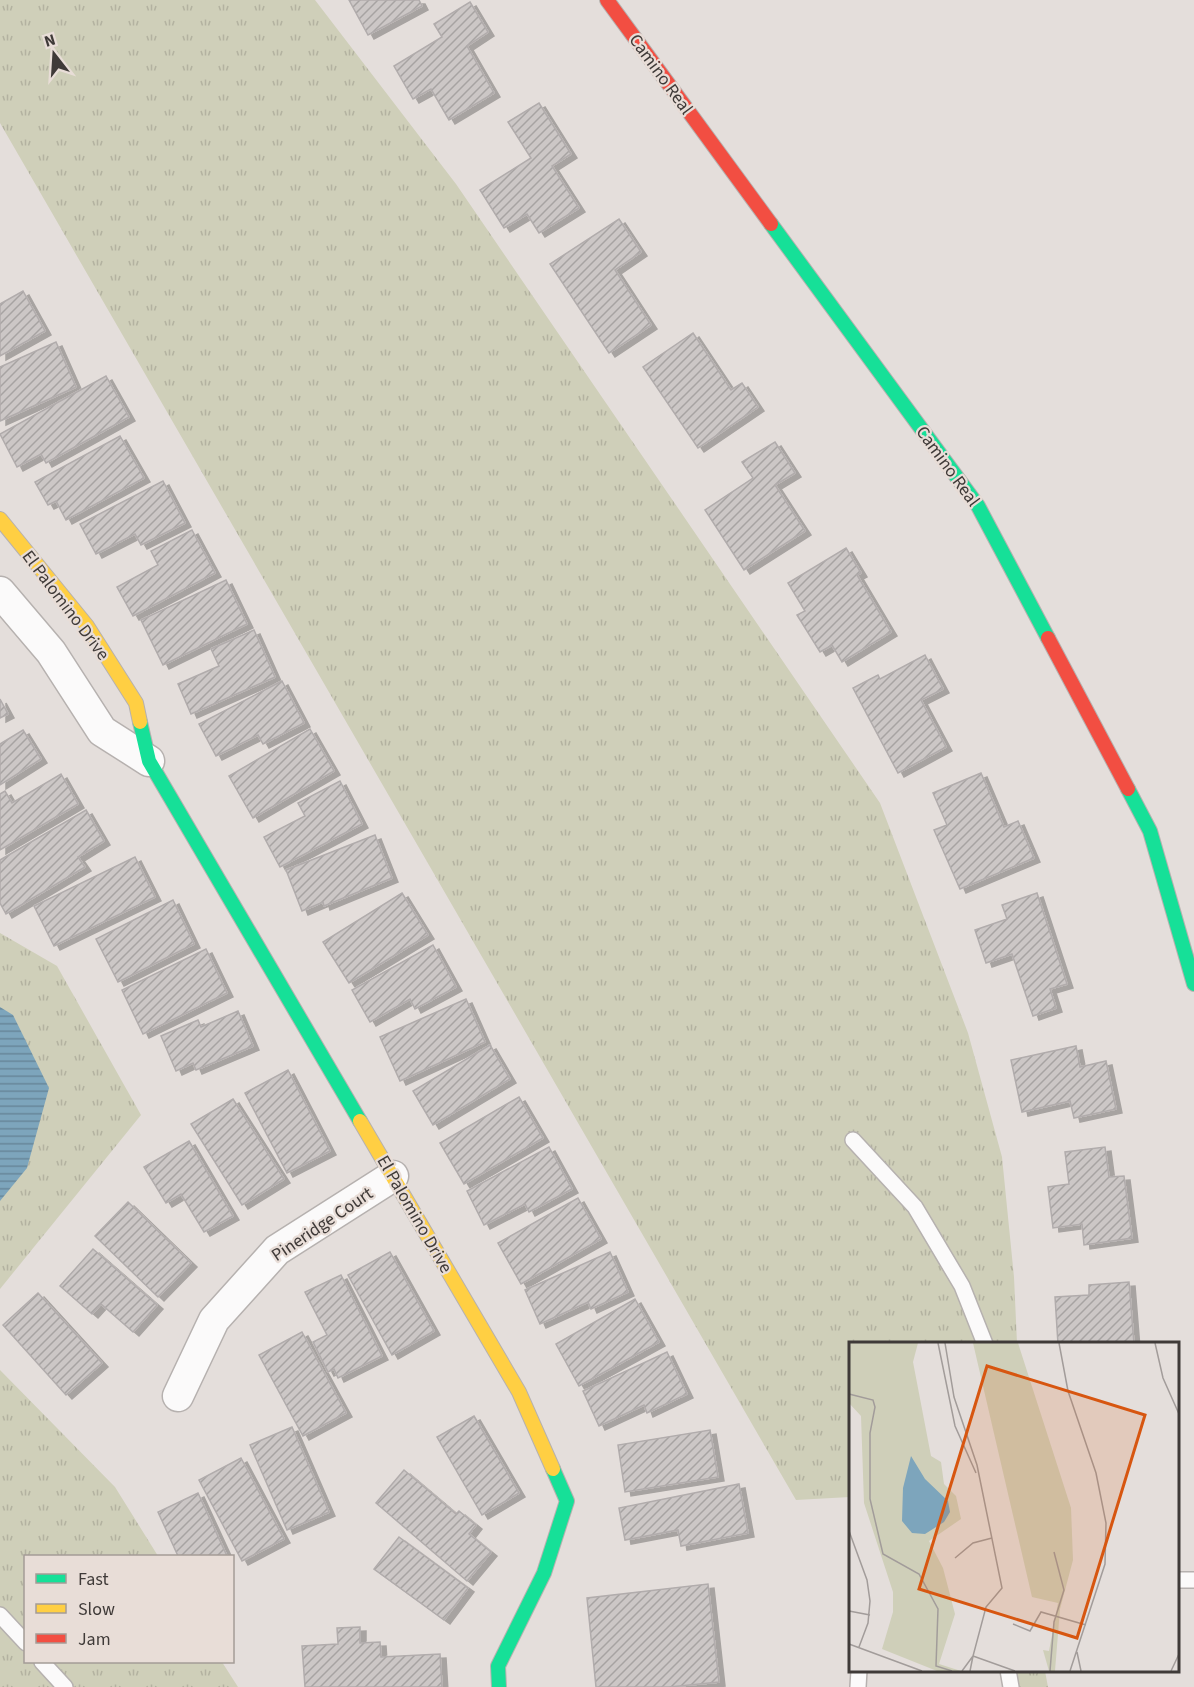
<svg xmlns="http://www.w3.org/2000/svg" width="1194" height="1687" viewBox="0 0 1194 1687" font-family="'Source Sans 3',sans-serif">
<style>
.grass{fill:url(#grass-tufts)}
.water{fill:url(#water-rules)}
.building{fill:url(#building-hatch);stroke:#b1acac;stroke-width:1.5;filter:url(#shadow)}
.lines{fill:none;stroke-linecap:round;stroke-linejoin:round}
.lane-casing{stroke:#b6b1af;stroke-width:18}
.street-casing{stroke:#b6b1af;stroke-width:33}
.fast-casing{stroke:#b6b1af;stroke-width:16}
.slow-casing{stroke:#b6b1af;stroke-width:16}
.jam-casing{stroke:#b6b1af;stroke-width:16}
.lane{stroke:#fbfafa;stroke-width:15}
.street{stroke:#fbfafa;stroke-width:30}
.fast{stroke:#16e098;stroke-width:14}
.slow{stroke:#ffcf43;stroke-width:14}
.jam{stroke:#f24e42;stroke-width:14}
.labels{text-anchor:middle;stroke-width:4.5;stroke-linejoin:round;paint-order:stroke}
.street-label{font-size:18px;fill:#3f3a38;stroke:#e8ddd7}
.inset-road{fill:none;stroke:#a29c9a;stroke-width:1.5}
.view{fill:#d75610;fill-opacity:0.15;stroke:#d75610;stroke-width:3}
.inset-edge{fill:none;stroke:#3f3a38;stroke-width:3}
</style>
<defs>
<pattern id="grass-tufts" width="24" height="20" patternUnits="userSpaceOnUse" patternTransform="scale(1.5)"><rect width="24" height="20" fill="#cfcfb9"/><path d="M3 7l-1-3M5 7V3M7 7l1-3M15 17l-1-3M17 17v-4M19 17l1-3" fill="none" stroke="#b3b2a0"/></pattern>
<pattern id="water-rules" width="6" height="5" patternUnits="userSpaceOnUse" patternTransform="scale(1.5)"><rect width="6" height="5" fill="#7da5bc"/><path d="M0 2.5h6" fill="none" stroke="#68879a"/></pattern>
<pattern id="building-hatch" width="6" height="6" patternUnits="userSpaceOnUse" patternTransform="scale(1.5)"><rect width="6" height="6" fill="#ccc7c6"/><path d="M-1 1l2-2M0 6l6-6M5 7l2-2" fill="none" stroke="#a7a3a2"/></pattern>
<filter id="shadow"><feDropShadow dx="6" dy="4" stdDeviation="0" flood-color="#0004"/></filter>
</defs>
<rect width="100%" height="100%" fill="#e4dedb"/>
<g class="grass">
<path d="M0,0h315l141,184 424,619 88,230 34,124 12,120 3,66 -167,1v153l-54,3 -796,-1377z"/>
<path d="M0,933l57,33 84,149 -141,174z"/>
<path d="M0,1370l115,117 43,69h-132v106h196l16,25h-238z"/>
<path d="M1002,1671h43l3,16h-43z"/>
</g>
<path class="water" d="M0,1007l13,8 36,73 -22,80 -27,33z"/>
<g class="building">
<path d="M349,0h70l3,6 -54,29z"/>
<path d="M470,2l18,30 -21,14 27,47 -45,27 -18,-31 -18,10 -19,-33 48,-29 -8,-13z"/>
<path d="M539,103l32,51 -19,12 27,42 -40,25 -12,-19 -23,14 -24,-38 51,-32 -23,-36z"/>
<path d="M619,219l22,33 -26,18 36,55 -42,28 -59,-89z"/>
<path d="M23,291l22,40 -45,25v-52z"/>
<path d="M693,333l38,57 11,-7 16,24 -60,41 -55,-81z"/>
<path d="M56,342l20,45 -76,34v-54z"/>
<path d="M106,376l23,41 -83,46 -5,-9 -24,13 -17,-33z"/>
<path d="M120,436l24,42 -78,42 -10,-19 -8,4 -13,-23z"/>
<path d="M775,442l20,31 -20,12 30,46 -61,39 -39,-60 48,-32 -11,-16z"/>
<path d="M163,481l22,42 -44,22 -6,-11 -39,20 -16,-30z"/>
<path d="M192,530l23,43 -82,43 -16,-29 41,-22 -7,-14z"/>
<path d="M846,548l15,25 -4,2 34,57 -49,30 -10,-17 -12,7 -23,-37 8,-4 -17,-28z"/>
<path d="M226,580l21,44 -84,41 -22,-45z"/>
<path d="M254,630l21,47 -84,37 -13,-30 41,-18 -8,-17z"/>
<path d="M925,655l18,34 -22,11 25,47 -48,26 -45,-85 25,-13 2,4z"/>
<path d="M282,681l22,42 -41,21 -5,-9 -42,21 -17,-32z"/>
<path d="M0,699l8,15 -8,4z"/>
<path d="M310,729l24,42 -81,47 -24,-42z"/>
<path d="M23,730l18,29 -41,26v-41z"/>
<path d="M981,773l23,54 14,-6 16,37 -74,31 -26,-59 13,-5 -14,-32z"/>
<path d="M61,774l17,30 -78,46v-56l5,-3 7,12z"/>
<path d="M340,781l22,43 -82,43 -16,-30 41,-21 -7,-13z"/>
<path d="M86,810l18,31 -26,16 7,10 -79,47 -6,-11v-43z"/>
<path d="M375,835l17,43 -68,28 -1,-4 -21,9 -16,-41z"/>
<path d="M135,857l20,40 -101,49 -20,-40z"/>
<path d="M402,893l26,42 -79,48 -26,-41z"/>
<path d="M1037,893l30,91 -17,5 6,19 -23,8 -21,-62 -26,9 -11,-33 32,-11 -5,-14z"/>
<path d="M173,900l21,44 -76,38 -22,-43z"/>
<path d="M433,945l23,42 -41,22 -5,-10 -40,23 -18,-32z"/>
<path d="M206,949l21,44 -84,41 -21,-44z"/>
<path d="M466,999l19,43 -85,39 -20,-44z"/>
<path d="M238,1011l15,35 -57,24 -3,-7 -17,8 -15,-35 37,-16 3,7z"/>
<path d="M490,1045l20,34 -77,46 -20,-34z"/>
<path d="M1076,1046l4,21 26,-6 10,48 -42,9 -4,-17 -48,11 -11,-52z"/>
<path d="M288,1070l42,81 -43,22 -42,-80z"/>
<path d="M519,1097l24,41 -79,46 -24,-41z"/>
<path d="M233,1099l51,80 -42,26 -51,-81z"/>
<path d="M189,1141l44,75 -29,16 -23,-38 -15,9 -22,-36z"/>
<path d="M549,1147l23,42 -43,23 -4,-8 -41,21 -17,-34z"/>
<path d="M1105,1147l4,30 15,-1 8,62 -48,7 -2,-21 -29,4 -5,-41 21,-3 -4,-32z"/>
<path d="M578,1198l23,41 -80,45 -23,-41z"/>
<path d="M128,1202l63,61 -33,34 -63,-61z"/>
<path d="M93,1249l64,56 -24,27 -32,-28 -9,10 -32,-28z"/>
<path d="M390,1252l44,79 -42,24 -44,-80z"/>
<path d="M610,1252l18,40 -37,17 -3,-7 -48,22 -15,-34z"/>
<path d="M341,1275l41,81 -44,22 -4,-9 -6,3 -15,-30 14,-7 -22,-43z"/>
<path d="M1129,1282l5,62h-76l-3,-47 34,-2v-10z"/>
<path d="M38,1293l64,70 -36,32 -63,-70z"/>
<path d="M635,1299l24,43 -80,44 -23,-42z"/>
<path d="M302,1332l44,81 -43,23 -44,-81z"/>
<path d="M667,1352l20,42 -40,19 -3,-8 -45,21 -16,-35z"/>
<path d="M474,1416l45,77 -37,22 -45,-78z"/>
<path d="M292,1427l37,85 -42,18 -37,-85z"/>
<path d="M710,1430l8,47 -93,15 -7,-47z"/>
<path d="M241,1458l43,81 -42,22 -43,-81z"/>
<path d="M404,1470l52,44 3,-3 17,14 -7,9 22,18 -24,29 -91,-78z"/>
<path d="M739,1484l9,49 -67,13 -3,-16 -53,10 -6,-32z"/>
<path d="M198,1493l29,63h-49l-20,-44z"/>
<path d="M399,1537l69,51 -24,32 -70,-51z"/>
<path d="M708,1584l11,98 -50,5h-73l-9,-89z"/>
<path d="M360,1627v16l20,-1 1,15 59,-3 2,33h-137l-3,-41 36,-2 -1,-16z"/>
</g>
<g class="lines">
<defs>
<g id="lane">
<path d="M853,1140l62,67 47,79 23,58"/>
<path d="M1178,1580h16"/>
<path d="M0,1615l26,28"/>
<path d="M42,1662l23,25"/>
<path d="M1008,1670l3,17"/>
<path d="M858,1687l1,-17"/>
</g>
<g id="street">
<path d="M0,592l51,60 51,79 47,30"/>
<path d="M178,1396l36,-76 63,-70 116,-74"/>
</g>
<g id="fast">
<path d="M771,224l207,282 70,132"/>
<path d="M140,722l9,39 211,360"/>
<path d="M1128,789l22,42 44,153"/>
<path d="M499,1687l-1,-21 46,-93 23,-72 -14,-32"/>
</g>
<g id="slow">
<path d="M0,519l87,107 49,77 4,19"/>
<path d="M360,1121l159,271 34,77"/>
</g>
<g id="jam">
<path d="M607,0l164,224"/>
<path d="M1048,638l80,151"/>
</g>
</defs>
<use href="#lane" class="lane-casing"/>
<use href="#street" class="street-casing"/>
<use href="#fast" class="fast-casing"/>
<use href="#slow" class="slow-casing"/>
<use href="#jam" class="jam-casing"/>
<use href="#lane" class="lane"/>
<use href="#street" class="street"/>
<use href="#fast" class="fast"/>
<use href="#slow" class="slow"/>
<use href="#jam" class="jam"/>
</g>
<g class="labels">
<g class="street-label">
<text transform="translate(661 74) rotate(54)" y="6">Camino Real</text>
<text transform="translate(948 466) rotate(54)" y="6">Camino Real</text>
<text transform="translate(66 605) rotate(53)" y="6">El Palomino Drive</text>
<text transform="translate(415 1214) rotate(60)" y="6">El Palomino Drive</text>
<text transform="translate(322 1224) rotate(-34)" y="6">Pineridge Court</text>
</g>
</g>
<g transform="translate(849 1342)">
<rect width="330" height="330" fill="#e4dedb"/>
<path d="M0,1h69l-5,19 18,94 10,6 3,22 12,12 5,23 -32,22 14,27 12,46 -16,50 22,7h-24l-55,-22 11,-37v-20l-29,-89 -3,-87 -12,-13zM124,1h45l53,165 2,52 -13,49 -5,62h-6l-6,-21 6,1 9,-48 -26,-6z" fill="#cfcfb9"/>
<path d="M62,114l14,23 23,22 2,11 -6,10 -19,12 -13,-1 -10,-12 1,-33z" fill="#7da5bc"/>
<path class="inset-road" d="M89,1l17,83 21,47M96,1l9,54 23,68 25,123 -16,19 -13,49 42,15M210,1l9,48 28,82 10,50 -1,41 -35,107M306,1l8,35 16,36M0,52l24,6 2,7 -5,26v66l13,55 36,20 19,35 -2,57 16,5M0,189l18,49 3,21 -2,22 -9,24M106,216l18,-15 19,-5M0,269l21,4M164,282l17,7 11,-19 45,13M0,302l73,27M228,310l4,19M113,329l11,-15 -3,15M201,329l4,-49 10,-32 -10,-38M322,329l8,-17"/>
<path class="view" d="M138,24l158,49 -68,223 -158,-49z"/>
<rect width="330" height="330" class="inset-edge"/>
</g>
<rect x="24" y="1555" width="210" height="108" fill="#e8ddd7" stroke="#a49c97" stroke-width="1.5"/>
<rect x="36" y="1574" width="30" height="9" fill="#16e098" stroke="#a49c97" stroke-width="1.5"/>
<text x="78" y="1585" font-size="18" fill="#3f3a38">Fast</text>
<rect x="36" y="1604" width="30" height="9" fill="#ffcf43" stroke="#a49c97" stroke-width="1.5"/>
<text x="78" y="1615" font-size="18" fill="#3f3a38">Slow</text>
<rect x="36" y="1634" width="30" height="9" fill="#f24e42" stroke="#a49c97" stroke-width="1.5"/>
<text x="78" y="1645" font-size="18" fill="#3f3a38">Jam</text>
<g transform="translate(54 54) rotate(343)" stroke="#e8ddd7" stroke-width="4.5" paint-order="stroke">
<path d="M0-4.5L10 22L0 15L-10 22Z" fill="#3f3a38"/>
<text y="-9" font-size="16" font-weight="bold" text-anchor="middle" fill="#3f3a38">N</text>
</g>
</svg>
